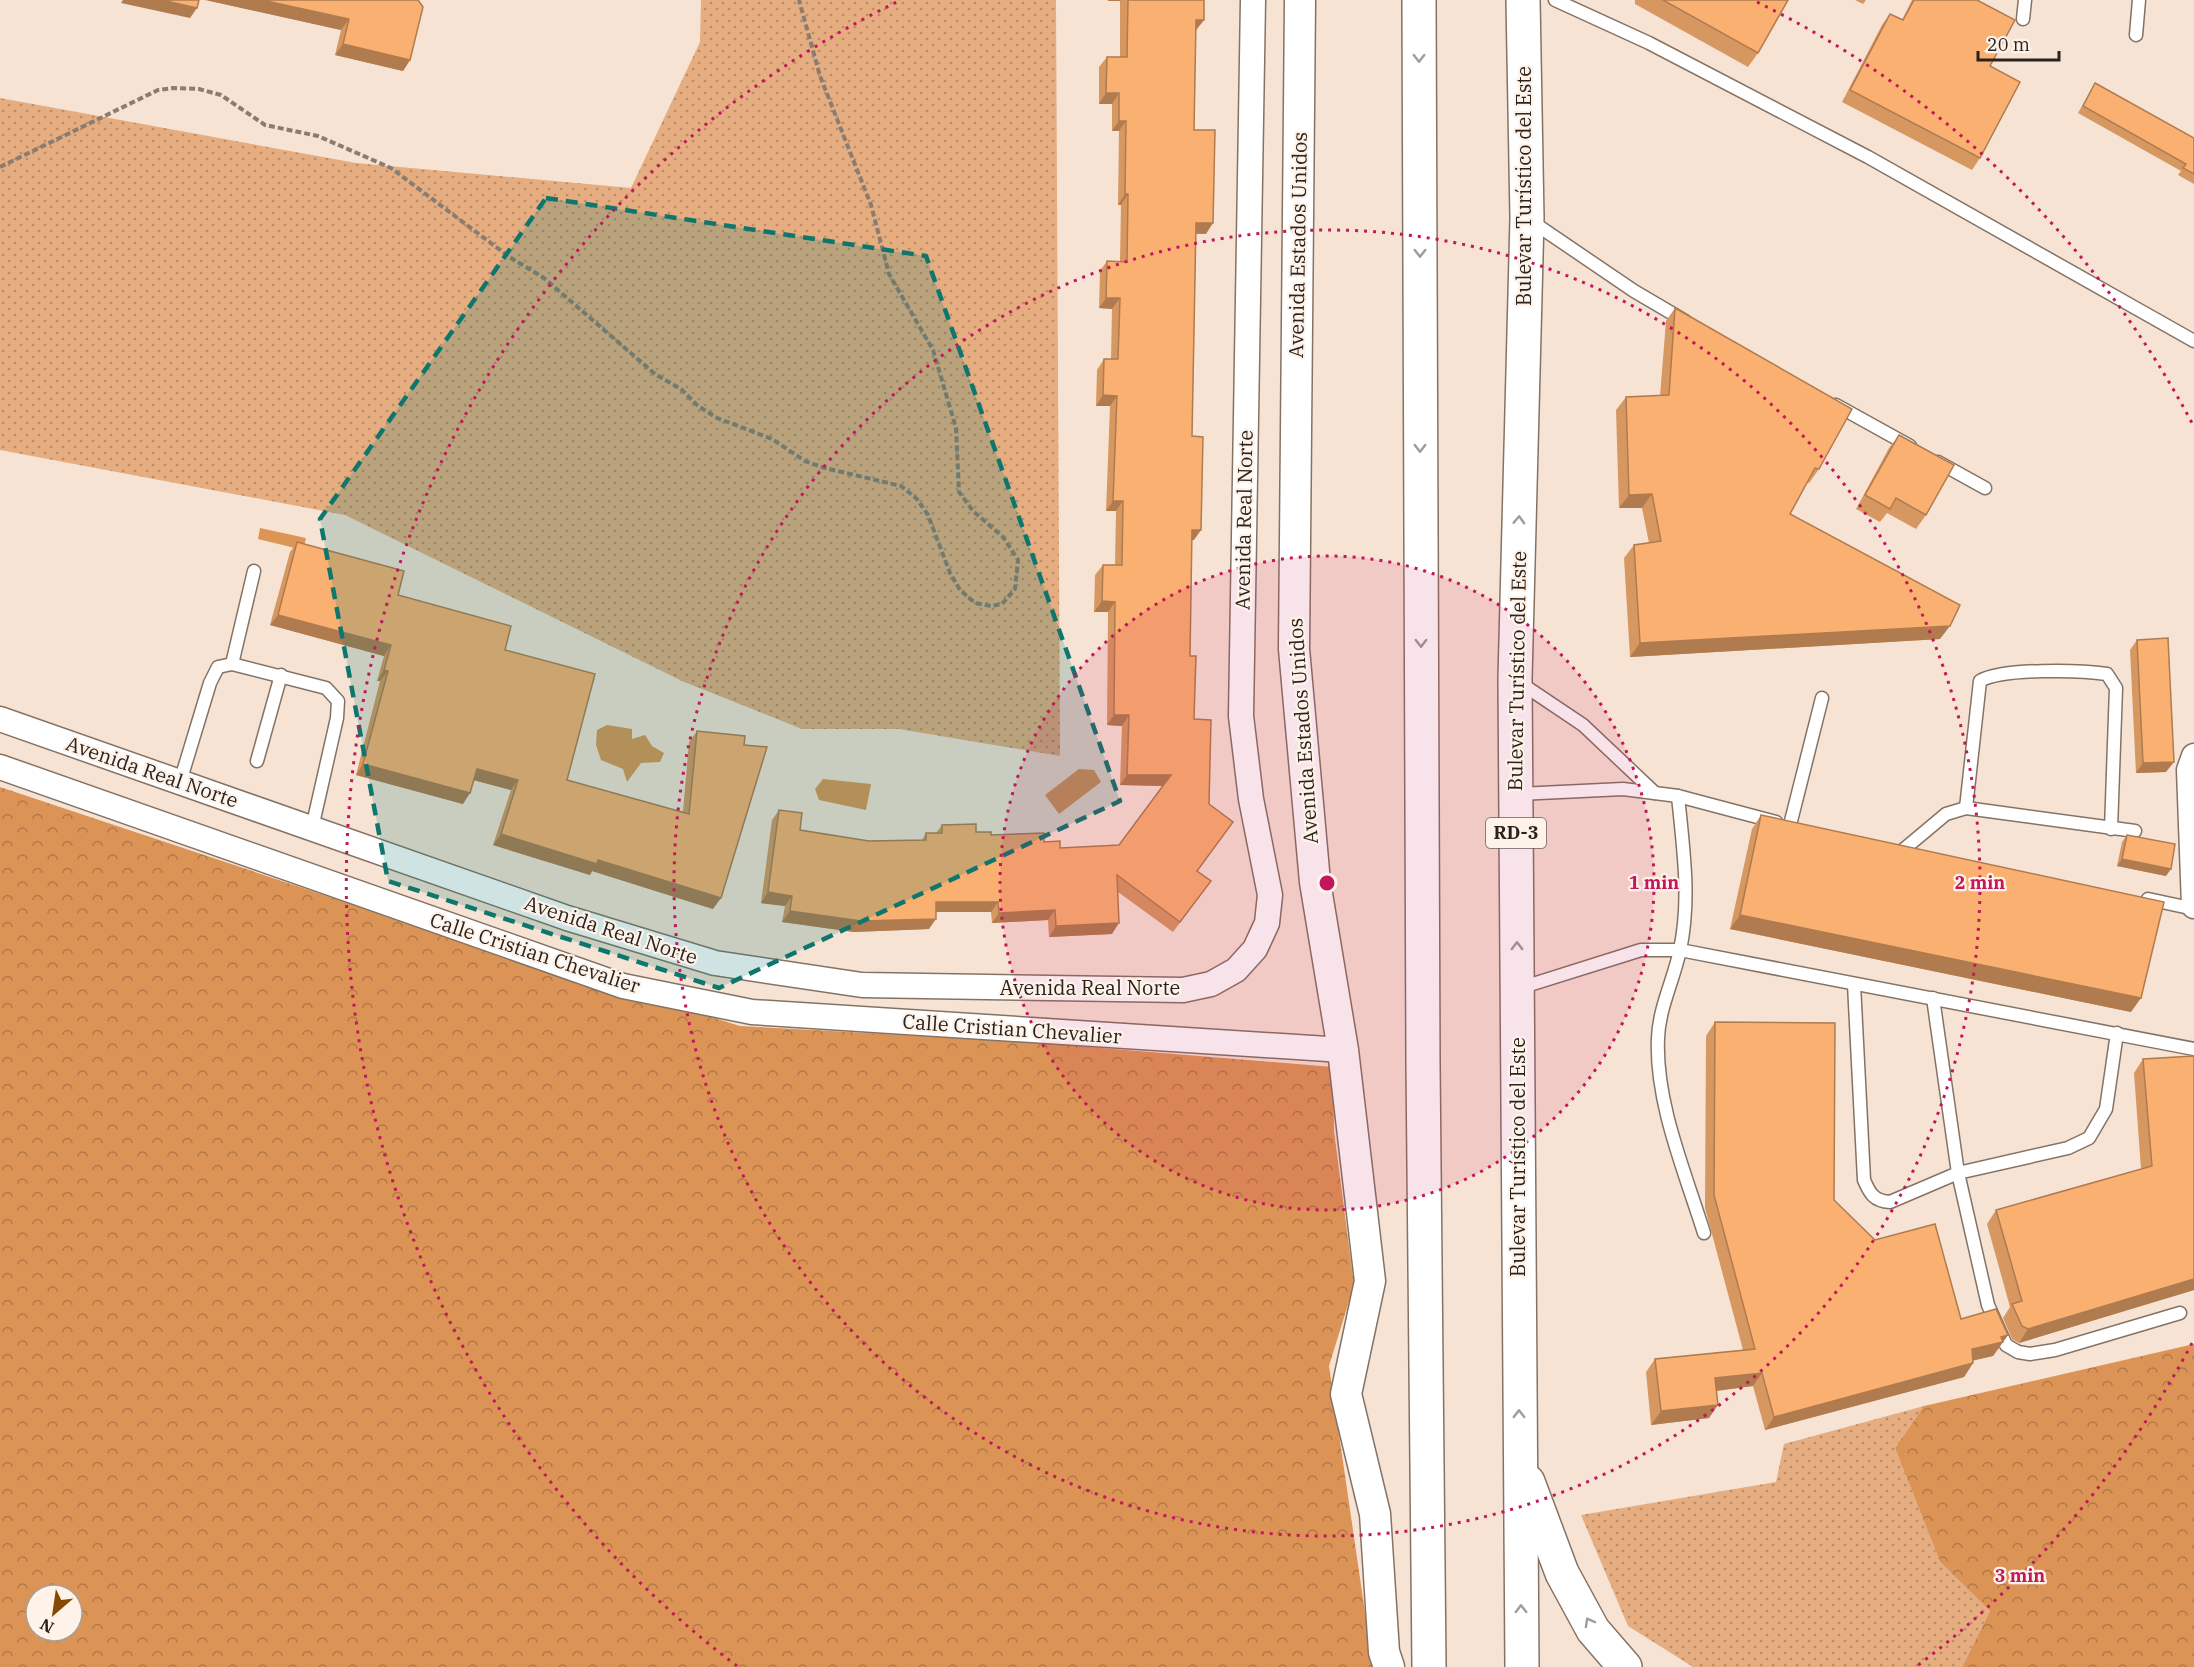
<svg xmlns="http://www.w3.org/2000/svg" width="2194" height="1667" viewBox="0 0 2194 1667" font-family="'IBM Plex Serif',serif">
<style>
.grass{fill:url(#grass-dots)}
.forest{fill:url(#forest-crowns);fill-rule:evenodd}
.water{fill:#dd9556}
.lines{fill:none;stroke-linecap:round;stroke-linejoin:round}
.service-casing{stroke:#847365;stroke-width:15}
.minor-casing{stroke:#847365;stroke-width:27}
.tertiary-casing{stroke:#847365;stroke-width:33}
.trunk-casing{stroke:#847365;stroke-width:36}
.path{stroke:#897c72;stroke-width:4;stroke-dasharray:6 3;stroke-linecap:butt}
.service{stroke:#fff;stroke-width:12}
.minor{stroke:#fff;stroke-width:24}
.tertiary{stroke:#fff;stroke-width:30}
.trunk{stroke:#fff;stroke-width:33}
.wall{fill:#d79761}
.shaded-wall{fill:#af7b4f}
.building{fill:#fab071;stroke:#af7b4f;stroke-width:1.5}
.oneway{stroke:#9f9c99}
.marked{fill:#0f766e;fill-opacity:0.2;stroke:#0f766e;stroke-width:4.5;stroke-dasharray:12 8;stroke-linejoin:round}
.ring{fill:none;stroke:#c2185b;stroke-width:3;stroke-dasharray:3 6}
.labels{text-anchor:middle;stroke-width:4.5;stroke-linejoin:round;paint-order:stroke}
.shield{fill:#fef2e9;stroke:#69605a;stroke-width:1.5}
.shield-label{font-size:18px;font-weight:bold;fill:#29221d}
.street-label{font-size:20px;fill:#29221d;stroke:#fef2e9}
.centre{fill:#c2185b;stroke:#fef2e9;stroke-width:3}
.ring-label{font-size:18px;text-anchor:middle;font-weight:bold;fill:#c2185b;stroke:#fef2e9;stroke-width:4.5;stroke-linejoin:round;paint-order:stroke}
</style>
<defs>
<pattern id="grass-dots" width="8" height="8" patternUnits="userSpaceOnUse" patternTransform="scale(1.5)"><rect width="8" height="8" fill="#e5ad80"/><path d="M2 2h.1M6 6h.1" fill="none" stroke="#ba8c68" stroke-width="1.8" stroke-linecap="round"/></pattern>
<pattern id="forest-crowns" width="20" height="18" patternUnits="userSpaceOnUse" patternTransform="scale(1.5)"><rect width="20" height="18" fill="#dc9456"/><path d="M2 6a3 3 0 1 1 6 0M12 15a3 3 0 1 1 6 0" fill="none" stroke="#b27847"/></pattern>
</defs>
<rect width="100%" height="100%" fill="#f7e3d4"/>
<g class="grass">
<path d="M701,0h355l4,756 -161,-27h-97l-120,-48 -337,-166 -345,-65v-352l356,65 275,25 69,-146z"/>
<path d="M1924,1406l-29,42 45,114 50,49 -28,56h-269l-65,-41 -47,-111 195,-33 8,-38z"/>
</g>
<g class="forest">
<path d="M0,787l393,131 347,108 275,15 318,26 1,64 20,154 -25,81 44,301h-1373zM36,1595h36v36h-36z"/>
<path d="M2194,1344v323h-232l28,-56 -50,-49 -45,-114 29,-42z"/>
</g>
<g class="water">
<path d="M260,528l46,10 -3,12 -45,-11z"/>
<path d="M607,725l25,4v10l13,-4 7,11 12,7 -4,9 -19,1 -14,19 -4,-13 -22,-9 -5,-15 1,-15z"/>
<path d="M1079,769l15,1 7,12 -42,32 -14,-19z"/>
<path d="M823,779l48,5 -5,26 -47,-10 -4,-11z"/>
</g>
<g class="lines">
<defs>
<g id="service">
<path d="M1555,0l94,43 219,114 326,184"/>
<path d="M2023,19l2,-19"/>
<path d="M2136,35l3,-35"/>
<path d="M1531,221l103,70 51,30"/>
<path d="M1836,405l74,41"/>
<path d="M1938,462l47,26"/>
<path d="M232,664l22,-93"/>
<path d="M1519,682l64,43 72,68"/>
<path d="M257,761l24,-86"/>
<path d="M180,782l30,-99 8,-16 14,-3 94,24 12,13 -1,17 -25,110"/>
<path d="M1518,794l105,-5 55,7 98,26"/>
<path d="M1678,796c5,52 13,102 2,154 -6,29 -21,58 -22,88 -3,64 27,134 46,195"/>
<path d="M1966,808l14,-127c22,-13 100,-11 127,-7l9,14 -5,141"/>
<path d="M1790,825l32,-127"/>
<path d="M1903,850l43,-36 20,-6 169,23"/>
<path d="M2148,899l46,10"/>
<path d="M1854,984l10,196c6,14 10,21 26,22l68,-29 -25,-175"/>
<path d="M1520,988l121,-38h39l514,99"/>
<path d="M2117,1033l-11,76 -17,29 -21,10 -110,25 30,132 18,40 12,7 12,2 25,-4 125,-37"/>
</g>
<g id="minor">
<path d="M0,719l567,199 148,45 147,22 321,5 28,-6 25,-14 19,-21 12,-26 3,-28 -19,-96 -10,-83 12,-716"/>
<path d="M2194,756l-5,14 5,136"/>
<path d="M0,767l623,219 129,26 591,38"/>
</g>
<path id="tertiary" d="M1300,0l-6,649 21,233 28,168 27,231 -24,113 29,120 9,138 5,15"/>
<g id="trunk">
<path d="M1419,0l4,1064 6,603"/>
<path d="M1528,1482l34,91 31,57 32,37"/>
<path d="M1522,1667l-7,-988 12,-461 -4,-218"/>
</g>
</defs>
<use href="#service" class="service-casing"/>
<use href="#minor" class="minor-casing"/>
<use href="#tertiary" class="tertiary-casing"/>
<use href="#trunk" class="trunk-casing"/>
<path class="path" d="M0,167l158,-77 15,-2 26,1 22,6 44,30 53,11 73,32 117,88 36,22 111,96 26,15 17,17 19,12 55,21 33,22 20,7 76,18 16,13 11,16 22,58 10,17 15,13 16,3 11,-2 13,-15 3,-29 -15,-23 -30,-26 -14,-19 -3,-64 -23,-78 -44,-76 -18,-69 -51,-129 -21,-76"/>
<use href="#service" class="service"/>
<use href="#minor" class="minor"/>
<use href="#tertiary" class="tertiary"/>
<use href="#trunk" class="trunk"/>
</g>
<g class="wall">
<path d="M418,0l-8,60 -7,11 -68,-16 6,-25 -130,-29z"/>
<path d="M1108,0h96v20l-8,10 -2,100 12,104h-10l-4,202 2,104h-2l-2,116 4,63 3,152 14,10 -38,51 -55,-40 -6,42 -63,3 -1,-17 -56,3 -1,-11h-55l-7,17 -75,3 -72,-10 3,-16 -24,-3 11,-83 7,-10 21,20 69,11 53,-1 4,-7h10l6,-8 49,10 53,7 16,6 59,-3 44,-59 -43,-1 2,-59 -15,-1 1,-113h-14l1,-37 8,-10h12l1,-54h-10l4,-105h-14l1,-36 7,-11h7l1,-50 -13,-1 1,-37 7,-10h13l1,-56h-3l1,-74h-7v-27h-13v-37l8,-10h13v-56h-12z"/>
<path d="M1635,0h153l-30,53 -10,14 -113,-63z"/>
<path d="M1855,0h11l-3,4z"/>
<path d="M1912,0h65l13,66 -10,92 -8,12 -130,-68 40,-77 8,-11 12,6z"/>
<path d="M2095,83l99,55v46l-16,-9 3,-4 -103,-58z"/>
<path d="M1675,308l144,161 -10,14 -2,-1 -17,32 150,125 -310,18 -6,-99 10,-13 15,-2 -7,-35h-23l-3,-98 10,-13 34,-1 6,-75z"/>
<path d="M1899,435l27,80 -10,14 -29,-16 -7,9 -24,-13 33,-61z"/>
<path d="M297,542l208,108 62,130 116,32 6,-70 8,-11 16,178 -121,-38 -2,4 -97,-30 18,-55 -37,-10 -11,24 -107,-29 24,-94h-3l7,-25 -114,-31 20,-73z"/>
<path d="M2137,640l29,132 -30,1 -6,-123z"/>
<path d="M1761,815l370,197 -401,-83 22,-100z"/>
<path d="M2127,835l39,41 -49,-10 5,-24z"/>
<path d="M1715,1022l119,178 41,40 86,79 47,16 -15,21 -20,4v3l-9,14 -199,53 -12,-44 -36,5 -8,27 -58,7 -5,-53 9,-13 88,-9 -38,-142 1,-172z"/>
<path d="M2143,1059l51,4v227l-175,53 -7,-4 -9,-21 7,-11 -23,-83 9,-14 145,-41 -7,-96z"/>
</g>
<g class="shaded-wall">
<path d="M123,0h39l35,8 -7,10 -69,-15z"/>
<path d="M205,0h57l87,19 -8,11z"/>
<path d="M1109,0h12l-1,1h-12z"/>
<path d="M1196,20h8l-8,10h-7z"/>
<path d="M343,44l67,16 -7,11 -68,-16z"/>
<path d="M1106,93h13l-7,11h-13z"/>
<path d="M1119,121h7l-7,10h-7z"/>
<path d="M1125,194h3l-7,11h-3z"/>
<path d="M1196,223h17l-7,11 -17,-1z"/>
<path d="M1106,298h14l-8,11 -13,-1z"/>
<path d="M1103,395l14,1 -7,10h-14z"/>
<path d="M1652,494l-10,14h-23l10,-13z"/>
<path d="M1113,501h10l-7,10h-10z"/>
<path d="M1192,530h9l-7,10h-9z"/>
<path d="M1102,601l13,1 -7,10h-14z"/>
<path d="M278,615l113,30 -7,11 -114,-31z"/>
<path d="M1950,626l-10,13 -310,18 10,-14z"/>
<path d="M384,670l4,1 -8,10h-3z"/>
<path d="M1114,715h15l-7,11 -15,-1z"/>
<path d="M2174,762l-8,10 -30,1 7,-10z"/>
<path d="M363,764l107,29 -7,11 -107,-29z"/>
<path d="M477,769l41,11 -7,10 -42,-11z"/>
<path d="M1127,775h44l-7,11 -44,-1z"/>
<path d="M501,834l97,26 123,38 -8,11 -121,-38 -2,4 -97,-30z"/>
<path d="M2122,859l49,10 -5,7 -49,-10z"/>
<path d="M768,892l24,4 -7,10 -24,-3z"/>
<path d="M936,902h62l-7,10h-63z"/>
<path d="M1055,910l-7,10 -56,3 7,-10z"/>
<path d="M790,911l146,8 -7,10 -75,3 -72,-10z"/>
<path d="M1740,915l401,83 -10,14 -401,-83z"/>
<path d="M1119,923l-7,11 -63,3 7,-11z"/>
<path d="M2194,1279v11l-175,53 9,-14z"/>
<path d="M2008,1335l-15,21 -30,7 9,-14z"/>
<path d="M1973,1363l-9,14 -199,53 9,-13z"/>
<path d="M1762,1373l-9,13 -47,6 9,-14z"/>
<path d="M1718,1405l-9,13 -58,7 10,-14z"/>
</g>
<g class="building">
<path d="M162,0h37l-2,8z"/>
<path d="M262,0h156l5,7 -13,53 -67,-16 6,-25z"/>
<path d="M1128,0h76v20h-8l-2,110h21l-2,93h-17l-4,213 11,1 -2,93h-9l-2,126h6l-2,63 17,1 -2,84 24,18 -36,49 14,10 -31,41 -63,-47 2,48 -63,3 -1,-16 -56,3 -1,-11h-62v17l-75,2 -71,-10 2,-15 -24,-4 11,-82 23,3 -2,17 69,11 57,-1v-7h16v-8l34,-1v8h15v3l53,-2v9l16,-1v7l59,-3 52,-70h-44l2,-60h-15l1,-113 -13,-1 1,-36h19l1,-64h-10l4,-105 -14,-1 1,-36h14l2,-61h-14l1,-37 20,1 1,-68h-3l1,-73h-7v-28h-13l1,-36h20z"/>
<path d="M1663,0h125l-30,53z"/>
<path d="M1914,0h63l38,20 -25,46 30,16 -40,76 -130,-68 40,-76 13,6z"/>
<path d="M2095,83l99,55v36l-11,-6 3,-4 -103,-58z"/>
<path d="M1675,308l177,101 -33,60 -4,-1 -25,46 170,91 -10,21 -310,17 -6,-98 27,-4 -9,-47 -23,1 -3,-98 43,-2z"/>
<path d="M1899,435l55,30 -28,50 -30,-17 -6,11 -25,-14z"/>
<path d="M297,542l107,29 -6,24 113,31 -6,24 90,24 -28,106 122,34 8,-83 48,5 -1,9 23,2 -46,151 -123,-38 -1,4 -96,-30 17,-54 -41,-11 -7,24 -107,-29 25,-93 -4,-1 7,-25 -113,-30z"/>
<path d="M2168,638l6,124 -31,1 -6,-123z"/>
<path d="M1761,815l403,87 -23,96 -401,-83z"/>
<path d="M2127,835l48,9 -4,25 -49,-10z"/>
<path d="M1715,1022l120,1 -1,177 41,40 60,-16 26,95 35,-10 12,26 -7,2 2,5 -31,7 1,14 -199,54 -12,-44 -47,5 3,27 -57,6 -6,-52 100,-10 -41,-154z"/>
<path d="M2194,1056v223l-166,50 -6,-3 -10,-22 10,-3 -26,-91 156,-44 -9,-107z"/>
</g>
<defs><path id="oneway-chevron" d="M-2-3.5L2.5 0L-2 3.5" fill="none" stroke-width="1.6" stroke-linecap="round" stroke-linejoin="round" transform="scale(1.5)"/></defs>
<g class="oneway">
<use href="#oneway-chevron" transform="translate(1419 58) rotate(90)"/>
<use href="#oneway-chevron" transform="translate(1420 253) rotate(90)"/>
<use href="#oneway-chevron" transform="translate(1420 448) rotate(90)"/>
<use href="#oneway-chevron" transform="translate(1519 520) rotate(-88)"/>
<use href="#oneway-chevron" transform="translate(1421 643) rotate(90)"/>
<use href="#oneway-chevron" transform="translate(1517 946) rotate(-90)"/>
<use href="#oneway-chevron" transform="translate(1519 1414) rotate(-90)"/>
<use href="#oneway-chevron" transform="translate(1521 1609) rotate(-91)"/>
<use href="#oneway-chevron" transform="translate(1589 1622) rotate(-119)"/>
</g>
<path class="marked" d="M546,198l380,58 194,545 -401,187 -331,-107 -68,-362z"/>
<circle cx="1327" cy="883" r="327" fill="#c2185b" fill-opacity=".12"/>
<g class="ring">
<circle cx="1327" cy="883" r="327"/>
<circle cx="1327" cy="883" r="653"/>
<path d="M2192 1343A980 980 0 0 1 1917 1666M737 1666A980 980 0 0 1 897 2M1757 2A980 980 0 0 1 2192 423"/>
</g>
<g class="labels">
<rect class="shield" x="1486" y="818" width="60" height="30" rx="4.5"/>
<g class="shield-label">
<text x="1516" y="839">RD-3</text>
</g>
<g class="street-label">
<text transform="translate(1524 186) rotate(-90)" y="7">Bulevar Turístico del Este</text>
<text transform="translate(1298 245) rotate(-89)" y="7">Avenida Estados Unidos</text>
<text transform="translate(1244 520) rotate(-89)" y="7">Avenida Real Norte</text>
<text transform="translate(1517 671) rotate(-89)" y="7">Bulevar Turístico del Este</text>
<text transform="translate(1303 731) rotate(-94)" y="7">Avenida Estados Unidos</text>
<text transform="translate(152 772) rotate(19)" y="7">Avenida Real Norte</text>
<text transform="translate(611 930) rotate(18)" y="7">Avenida Real Norte</text>
<text transform="translate(535 953) rotate(18)" y="7">Calle Cristian Chevalier</text>
<text x="1090" y="995">Avenida Real Norte</text>
<text transform="translate(1012 1029) rotate(4)" y="7">Calle Cristian Chevalier</text>
<text transform="translate(1518 1157) rotate(-90)" y="7">Bulevar Turístico del Este</text>
</g>
</g>
<circle cx="1327" cy="883" r="9" class="centre"/>
<g class="ring-label">
<text x="1654" y="889">1 min</text>
<text x="1980" y="889">2 min</text>
<text x="2020" y="1582">3 min</text>
</g>
<g transform="translate(54 1613) rotate(209)"><circle r="28" fill="#fef2e9" stroke="#a99f97" stroke-width="1.5"/>
<path d="M0-4.5L10 22L0 15L-10 22Z" fill="#854903"/>
<text y="-9" font-size="16" font-weight="bold" text-anchor="middle" fill="#29221d">N</text>
</g>
<path d="M1978 51v9h81v-9" fill="none" stroke="#29221d" stroke-width="3"/>
<text x="1987" y="51" font-size="18" fill="#29221d" stroke="#fef2e9" stroke-width="4.5" paint-order="stroke">20 m</text>
</svg>
